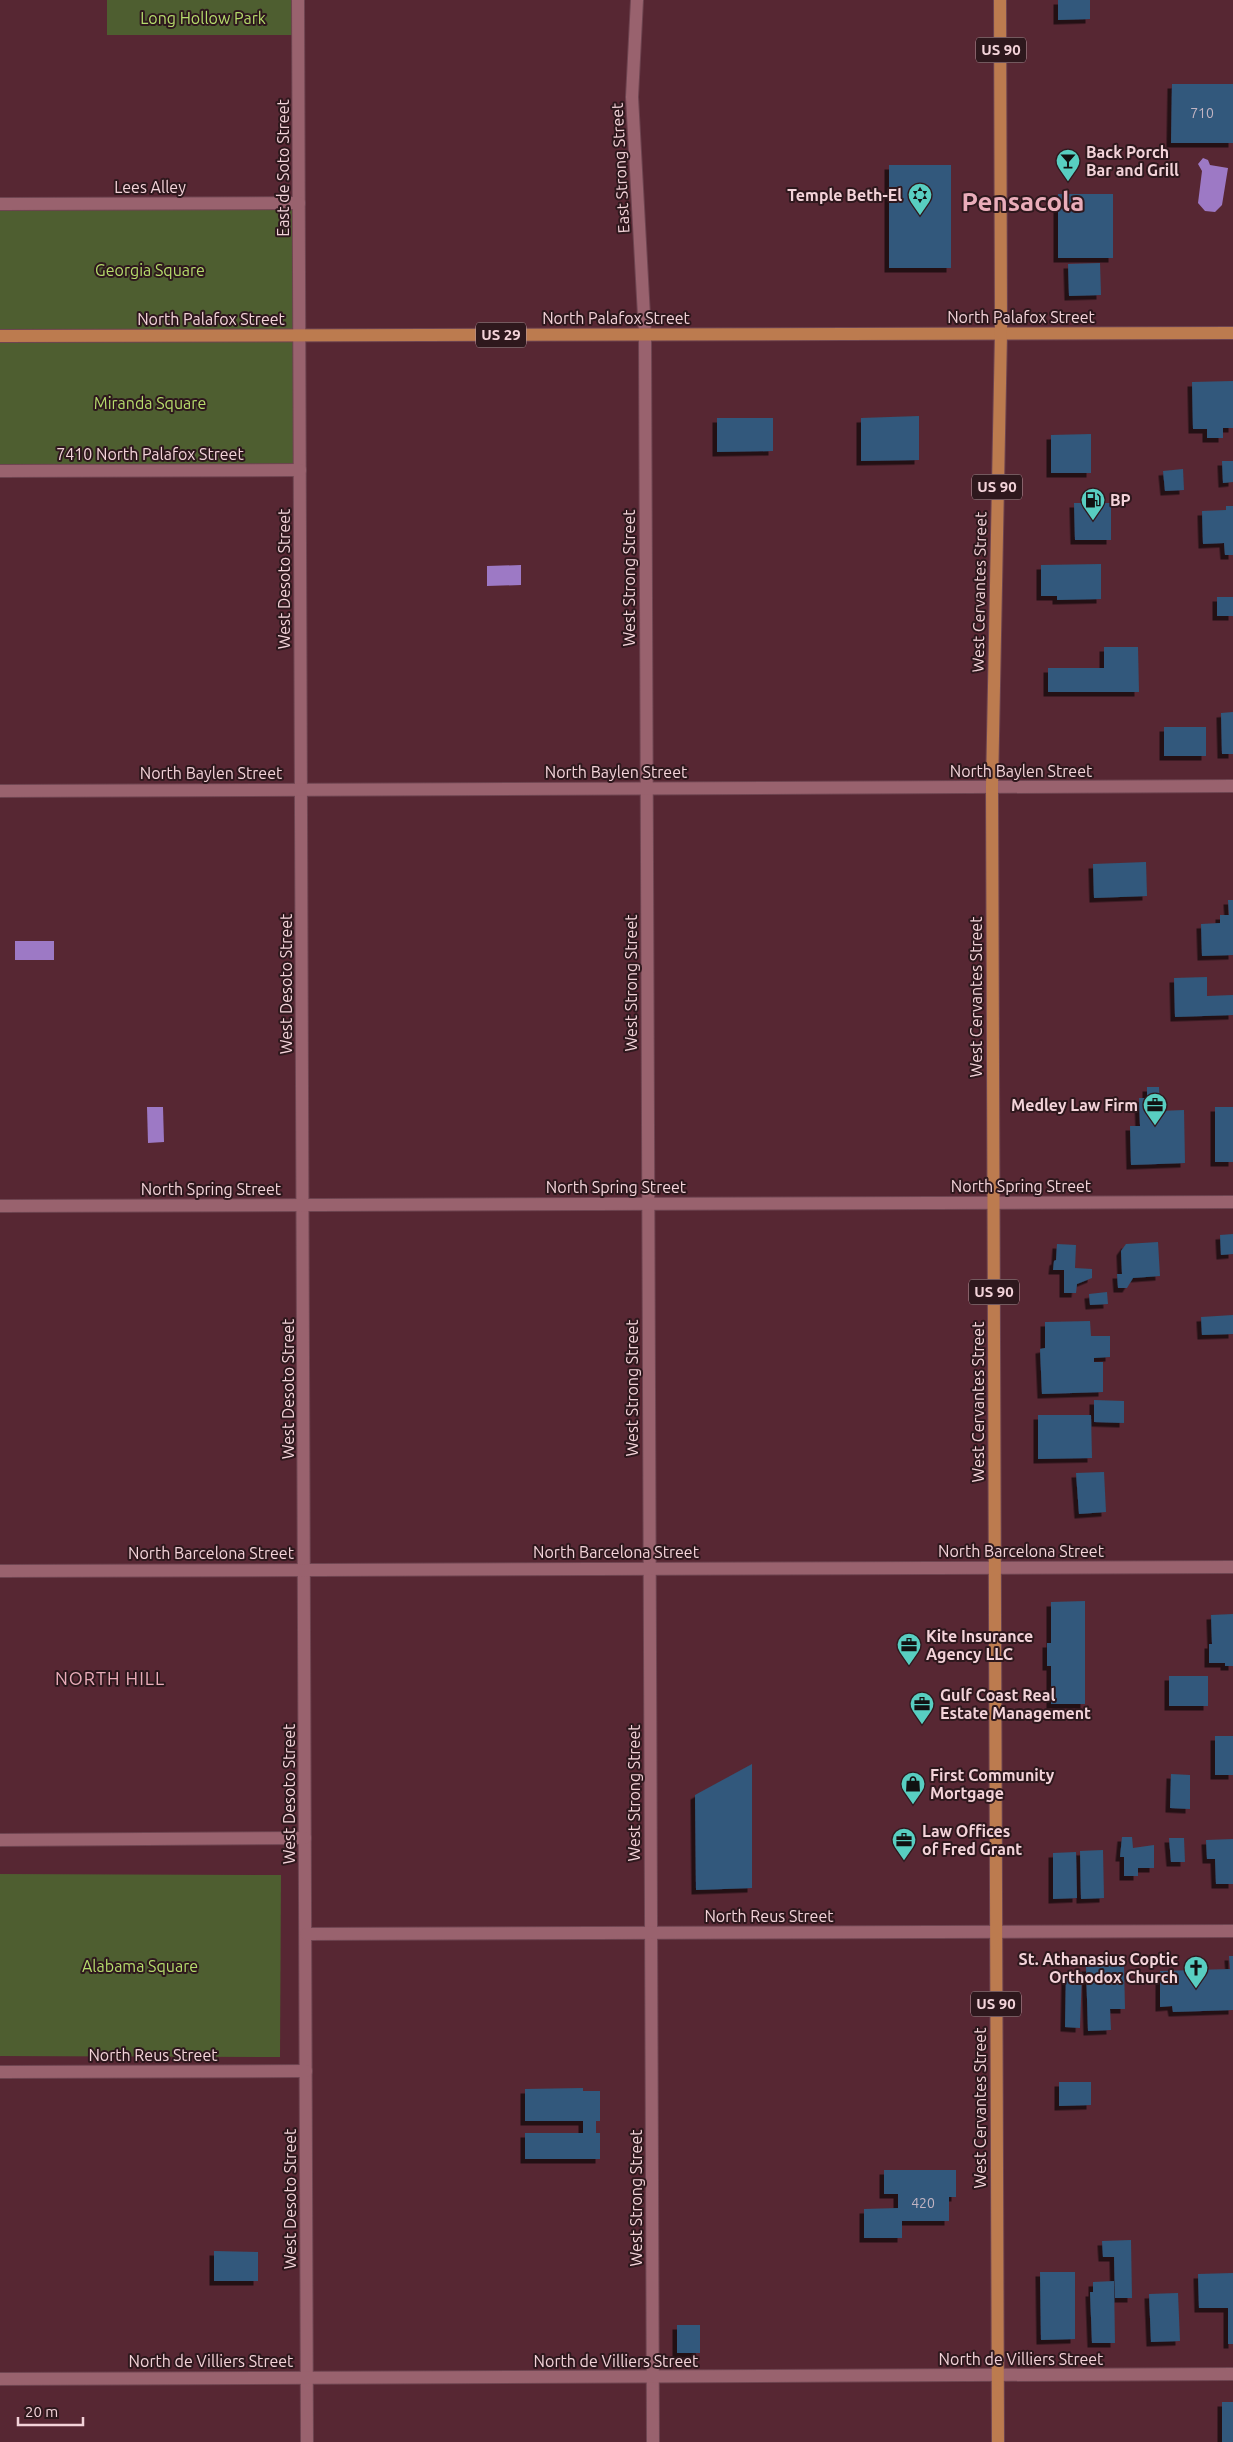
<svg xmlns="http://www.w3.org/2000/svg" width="1233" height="2442" viewBox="0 0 1233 2442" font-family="Ubuntu,sans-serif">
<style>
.green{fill:#4e5e30}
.water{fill:#9d79c5}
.building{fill:#30597b;filter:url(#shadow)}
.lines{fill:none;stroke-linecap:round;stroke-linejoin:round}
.minor-casing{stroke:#6e4450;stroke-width:14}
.major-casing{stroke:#6e4450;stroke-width:14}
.minor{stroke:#99626e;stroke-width:12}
.major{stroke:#bc7b4f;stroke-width:12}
.labels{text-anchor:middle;stroke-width:4;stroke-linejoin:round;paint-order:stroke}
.number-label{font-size:14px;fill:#c2b4c2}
.shield{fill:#2e181d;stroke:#b89ba1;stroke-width:1}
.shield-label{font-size:15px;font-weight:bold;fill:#f3d3d9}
.park-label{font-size:16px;fill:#b6dc6c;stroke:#2e181d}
.poi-label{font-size:16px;font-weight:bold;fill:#f3d3d9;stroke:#2e181d;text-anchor:start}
.street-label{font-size:16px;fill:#f3d3d9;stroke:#2e181d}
.neighbourhood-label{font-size:18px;letter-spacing:1px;fill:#eaadba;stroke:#2e181d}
.town-label{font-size:26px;font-weight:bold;fill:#eaadba;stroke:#2e181d}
</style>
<defs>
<filter id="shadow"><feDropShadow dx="-4.5" dy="4.5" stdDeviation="0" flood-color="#0009"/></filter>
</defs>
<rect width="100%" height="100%" fill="#572733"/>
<g class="green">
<path d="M107,0h191l1,35h-192z"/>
<path d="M299,203l1,267 -300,1v-267z"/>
<path d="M0,1874l281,1 -1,182 -280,-1z"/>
</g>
<g class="water">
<path d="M1203,158l5,2 2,5 18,3 -6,37 -7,7 -10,-1 -7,-8 4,-32 -4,-7z"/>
<path d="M521,565v20l-34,1v-20z"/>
<rect x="15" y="941" width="39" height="19"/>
<path d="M147,1107h16l1,35 -16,1z"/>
</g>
<g class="building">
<path d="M1058,0h32v19l-32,1z"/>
<path d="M1172,84h61v59h-62z"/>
<rect x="889" y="165" width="62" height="103"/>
<rect x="1058" y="194" width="55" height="64"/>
<path d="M1100,263l1,32 -32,1 -1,-32z"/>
<path d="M1233,381v47h-10v10h-16v-9h-14l-1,-47z"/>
<path d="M919,416v44l-58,1v-43z"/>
<path d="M717,418h56v33l-56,1z"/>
<path d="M1091,434v39h-40v-38z"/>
<path d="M1222,461h11v21l-10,1z"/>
<path d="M1183,469l1,21 -19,1 -2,-20z"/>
<path d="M1074,503h37v37h-36z"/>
<path d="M1226,506h7v49h-8l-1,-12 -21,1 -1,-33 24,-1z"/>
<path d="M1101,564v35l-44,1v-4h-16v-31z"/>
<rect x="1217" y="597" width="16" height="19"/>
<path d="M1104,647h34l1,45h-91v-24h56z"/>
<path d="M1233,712v42h-11l-1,-41z"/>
<rect x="1164" y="727" width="42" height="29"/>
<path d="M1146,862l1,34 -53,2 -1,-34z"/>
<path d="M1228,900h5v55l-31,1 -1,-32 19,-1v-8h9z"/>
<path d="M1207,977v19l26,-1v20l-58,2 -1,-39z"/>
<path d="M1147,1087h12l1,24 24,-1 1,53 -54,2 -1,-39h10l-1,-28h8z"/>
<rect x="1215" y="1107" width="18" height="55"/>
<path d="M1233,1234v20l-12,1 -1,-20z"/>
<path d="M1158,1242l2,34 -27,2 -6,10h-9l-1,-14h5l-1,-23 5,-7z"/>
<path d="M1057,1244l19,1 -1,23 17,1v9l-15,6 -1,9h-12v-23h-11l1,-9 2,-1z"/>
<path d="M1107,1292l1,12 -18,1 -1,-11z"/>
<path d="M1233,1315v19l-31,1 -1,-18z"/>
<path d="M1090,1321l1,15h19v21l-16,1v4h9v30l-61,2 -2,-45 5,-1v-26z"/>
<path d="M1094,1400l30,1v22l-30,-1z"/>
<path d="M1038,1415h53l1,43 -54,1z"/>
<path d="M1104,1472l2,40 -27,2 -3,-41z"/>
<path d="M1085,1601v103h-34v-38h-4v-23h4v-41z"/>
<path d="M1233,1614v52h-8v-3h-16v-19h3l-1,-29z"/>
<rect x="1169" y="1676" width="39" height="30"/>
<rect x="1215" y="1736" width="18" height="39"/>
<path d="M752,1764v124l-56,2 -1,-95z"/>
<path d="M1171,1774l19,1v34l-20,-1z"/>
<path d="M1122,1837h10l1,11 21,-3v23h-16v8h-14v-19h-4z"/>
<path d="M1169,1838h15l1,24h-14z"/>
<path d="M1233,1839v45h-17l-1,-25h-8l-1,-19z"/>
<path d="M1103,1850l1,48 -23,1 -1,-48z"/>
<path d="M1076,1852l1,46 -24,1v-46z"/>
<path d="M1229,1956h4v54l-60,2 -1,-6 -12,1v-36l70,-2z"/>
<path d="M1124,1965l1,44h-15l1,21 -23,1 -2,-64z"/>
<path d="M1066,1972h16l-2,56 -15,-1z"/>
<path d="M1059,2082h32v23l-32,1z"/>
<path d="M583,2088v3h17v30h-4v12h4v26h-75v-26h58v-12h-58v-32z"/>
<path d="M884,2170h72v27h-7v24h-47v17h-38v-29l34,-1v-14h-14z"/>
<path d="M1131,2240l1,58h-17l-1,-41h-11l-1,-16z"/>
<path d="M214,2251l44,1v29h-44z"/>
<path d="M1040,2272h35v67l-34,1z"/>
<path d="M1233,2273v71h-5v-36h-29l-1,-34z"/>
<path d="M1114,2281l1,62h-23l-2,-51h3v-10z"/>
<path d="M1178,2293l2,48 -29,1 -2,-48z"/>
<rect x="677" y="2325" width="23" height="28"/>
<rect x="1222" y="2402" width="11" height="40"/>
</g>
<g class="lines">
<defs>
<g id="minor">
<path d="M298,0l9,2442"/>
<path d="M637,0l-5,97 13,237 8,2108"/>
<path d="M0,204l299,-1"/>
<path d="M0,471l300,-1"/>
<path d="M0,791l1233,-5"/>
<path d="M0,1206l1233,-4"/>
<path d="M0,1571l1233,-4"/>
<path d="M0,1840l305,-2"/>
<path d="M306,1934l927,-3"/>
<path d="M0,2072l306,-1"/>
<path d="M0,2379l1233,-5"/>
</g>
<g id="major">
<path d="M0,336l1233,-3"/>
<path d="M998,2442l-6,-1655 9,-454 -1,-333"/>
</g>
</defs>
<use href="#minor" class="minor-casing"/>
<use href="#major" class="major-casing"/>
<use href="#minor" class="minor"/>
<use href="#major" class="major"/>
</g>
<defs>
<symbol id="bar-pin" viewBox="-11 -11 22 30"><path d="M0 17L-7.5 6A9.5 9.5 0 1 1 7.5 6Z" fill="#58cec1" stroke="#2e181d"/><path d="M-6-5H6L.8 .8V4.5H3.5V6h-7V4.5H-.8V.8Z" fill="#111"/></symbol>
<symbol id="synagogue-pin" viewBox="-11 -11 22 30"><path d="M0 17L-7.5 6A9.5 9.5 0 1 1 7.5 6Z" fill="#58cec1" stroke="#2e181d"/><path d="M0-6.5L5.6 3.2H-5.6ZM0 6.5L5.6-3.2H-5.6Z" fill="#111"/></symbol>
<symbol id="fuel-pin" viewBox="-11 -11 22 30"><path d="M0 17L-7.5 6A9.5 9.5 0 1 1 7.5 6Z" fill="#58cec1" stroke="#2e181d"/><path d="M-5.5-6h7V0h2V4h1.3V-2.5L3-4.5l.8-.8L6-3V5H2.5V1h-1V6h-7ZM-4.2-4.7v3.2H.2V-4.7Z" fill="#111"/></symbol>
<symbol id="office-pin" viewBox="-11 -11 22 30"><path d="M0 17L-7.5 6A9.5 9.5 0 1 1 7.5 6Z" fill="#58cec1" stroke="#2e181d"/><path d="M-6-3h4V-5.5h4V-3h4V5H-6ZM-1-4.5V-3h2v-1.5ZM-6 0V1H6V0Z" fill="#111"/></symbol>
<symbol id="shop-pin" viewBox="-11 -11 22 30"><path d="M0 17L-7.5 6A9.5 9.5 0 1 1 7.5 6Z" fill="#58cec1" stroke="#2e181d"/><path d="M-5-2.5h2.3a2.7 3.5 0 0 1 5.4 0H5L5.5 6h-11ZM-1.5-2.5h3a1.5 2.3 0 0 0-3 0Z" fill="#111"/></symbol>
<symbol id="church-pin" viewBox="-11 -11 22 30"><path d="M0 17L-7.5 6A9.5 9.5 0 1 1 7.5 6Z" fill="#58cec1" stroke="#2e181d"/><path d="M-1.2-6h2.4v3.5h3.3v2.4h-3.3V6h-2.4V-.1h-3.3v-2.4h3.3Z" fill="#111"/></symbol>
</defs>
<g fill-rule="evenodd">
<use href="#bar-pin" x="1054" y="147" width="28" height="38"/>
<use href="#synagogue-pin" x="906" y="181" width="28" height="38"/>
<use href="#fuel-pin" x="1079" y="486" width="28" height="38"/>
<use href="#office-pin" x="1141" y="1091" width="28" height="38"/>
<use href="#office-pin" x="895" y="1631" width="28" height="38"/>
<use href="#office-pin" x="908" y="1690" width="28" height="38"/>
<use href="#shop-pin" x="899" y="1770" width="28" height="38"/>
<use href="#office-pin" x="890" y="1826" width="28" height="38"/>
<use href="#church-pin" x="1182" y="1954" width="28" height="38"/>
</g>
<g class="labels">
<g class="number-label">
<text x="1202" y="118">710</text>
<text x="923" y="2208">420</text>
</g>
<g class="shield">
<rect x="976" y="37.5" width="50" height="25" rx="4"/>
<rect x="476" y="322.5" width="50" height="25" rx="4"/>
<rect x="972" y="474.5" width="50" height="25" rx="4"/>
<rect x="969" y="1279.5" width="50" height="25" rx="4"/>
<rect x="971" y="1991.5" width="50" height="25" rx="4"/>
</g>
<g class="shield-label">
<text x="1001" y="55">US 90</text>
<text x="501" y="340">US 29</text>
<text x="997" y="492">US 90</text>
<text x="994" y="1297">US 90</text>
<text x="996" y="2009">US 90</text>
</g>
<g class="park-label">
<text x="203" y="24">Long Hollow Park</text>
<text x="150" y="276">Georgia Square</text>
<text x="150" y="409">Miranda Square</text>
<text x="140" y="1972">Alabama Square</text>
</g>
<g class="poi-label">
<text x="1086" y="158">Back Porch<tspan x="1086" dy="18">Bar and Grill</tspan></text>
<text x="902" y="201" text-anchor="end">Temple Beth-El</text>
<text x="1110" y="506">BP</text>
<text x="1138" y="1111" text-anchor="end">Medley Law Firm</text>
<text x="926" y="1642">Kite Insurance<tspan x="926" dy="18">Agency LLC</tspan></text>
<text x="940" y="1701">Gulf Coast Real<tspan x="940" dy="18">Estate Management</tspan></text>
<text x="930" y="1781">First Community<tspan x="930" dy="18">Mortgage</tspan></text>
<text x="922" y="1837">Law Offices<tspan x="922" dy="18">of Fred Grant</tspan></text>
<text x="1178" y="1965" text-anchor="end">St. Athanasius Coptic<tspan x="1178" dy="18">Orthodox Church</tspan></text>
</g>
<g class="street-label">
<text transform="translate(283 168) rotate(-90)" y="6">East de Soto Street</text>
<text transform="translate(620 168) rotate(-93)" y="6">East Strong Street</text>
<text x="150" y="193">Lees Alley</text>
<text x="1021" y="323">North Palafox Street</text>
<text x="616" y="324">North Palafox Street</text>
<text x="211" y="325">North Palafox Street</text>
<text x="150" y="460">7410 North Palafox Street</text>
<text transform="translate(629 578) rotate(-90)" y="6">West Strong Street</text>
<text transform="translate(284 579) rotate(-90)" y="6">West Desoto Street</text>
<text transform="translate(979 592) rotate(-89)" y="6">West Cervantes Street</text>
<text x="1021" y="777">North Baylen Street</text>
<text x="616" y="778">North Baylen Street</text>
<text x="211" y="779">North Baylen Street</text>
<text transform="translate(631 983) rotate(-90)" y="6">West Strong Street</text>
<text transform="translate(286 984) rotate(-90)" y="6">West Desoto Street</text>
<text transform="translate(976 997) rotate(-90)" y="6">West Cervantes Street</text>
<text x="1021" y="1192">North Spring Street</text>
<text x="616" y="1193">North Spring Street</text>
<text x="211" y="1195">North Spring Street</text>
<text transform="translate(632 1388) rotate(-90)" y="6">West Strong Street</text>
<text transform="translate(288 1389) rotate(-90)" y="6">West Desoto Street</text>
<text transform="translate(978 1402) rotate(-90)" y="6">West Cervantes Street</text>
<text x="1021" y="1557">North Barcelona Street</text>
<text x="616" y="1558">North Barcelona Street</text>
<text x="211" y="1559">North Barcelona Street</text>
<text transform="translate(634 1793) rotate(-90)" y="6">West Strong Street</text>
<text transform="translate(289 1794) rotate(-90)" y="6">West Desoto Street</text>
<text x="769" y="1922">North Reus Street</text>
<text x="153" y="2061">North Reus Street</text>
<text transform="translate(980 2108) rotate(-90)" y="6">West Cervantes Street</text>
<text transform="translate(636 2198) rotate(-90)" y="6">West Strong Street</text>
<text transform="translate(290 2199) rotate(-90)" y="6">West Desoto Street</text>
<text x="1021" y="2365">North de Villiers Street</text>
<text x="211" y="2367">North de Villiers Street</text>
<text x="616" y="2367">North de Villiers Street</text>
</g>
<g class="neighbourhood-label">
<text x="110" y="1685">NORTH HILL</text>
</g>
<g class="town-label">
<text x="1023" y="211">Pensacola</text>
</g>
</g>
<path d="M18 2417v8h65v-8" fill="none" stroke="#f3d3d9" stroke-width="2.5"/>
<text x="25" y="2417" font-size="15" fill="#f3d3d9" stroke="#2e181d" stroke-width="4" paint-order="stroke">20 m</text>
</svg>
